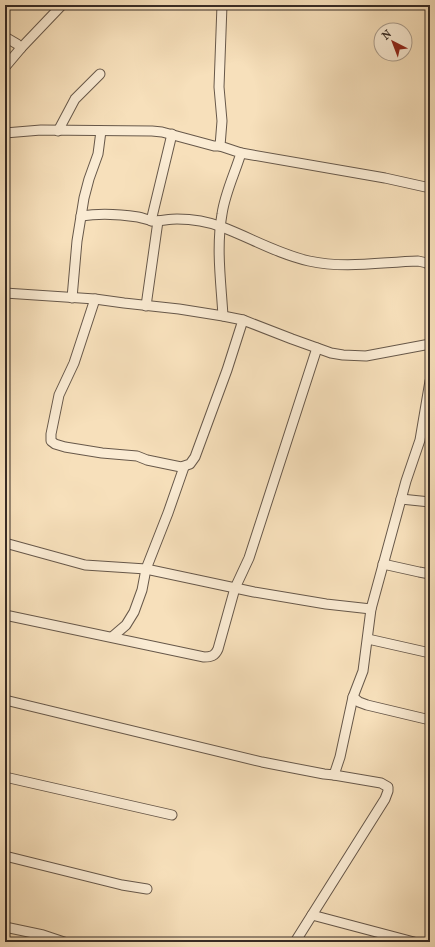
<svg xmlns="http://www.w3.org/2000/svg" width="435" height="947" viewBox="0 0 435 947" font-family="'IM FELL French Canon',serif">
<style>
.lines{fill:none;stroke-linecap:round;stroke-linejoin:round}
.minor-casing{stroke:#67584a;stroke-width:11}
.minor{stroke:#faebd3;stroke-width:9}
</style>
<rect width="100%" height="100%" fill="#f7e0bb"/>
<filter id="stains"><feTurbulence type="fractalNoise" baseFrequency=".005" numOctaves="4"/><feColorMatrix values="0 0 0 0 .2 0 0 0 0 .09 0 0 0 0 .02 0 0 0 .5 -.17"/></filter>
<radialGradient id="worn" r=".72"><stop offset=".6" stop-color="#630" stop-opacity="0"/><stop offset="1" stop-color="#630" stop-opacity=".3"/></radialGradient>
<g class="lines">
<defs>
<g id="minor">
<path d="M222,5l-3,82 3,34 -2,25 21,7c-6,20 -16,40 -19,61 -6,34 -1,68 1,102"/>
<path d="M5,37l12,7 4,4"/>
<path d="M5,67l16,-19 41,-43"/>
<path d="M58,131l17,-32 25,-25"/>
<path d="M5,133l36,-3 111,1 10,1 52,14h6"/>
<path d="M241,153l144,25 45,10"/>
<path d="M81,216c19,-3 38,-2 57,1 5,1 10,3 15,4 8,0 16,-2 24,-2 14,0 32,3 45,8 29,11 56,27 87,34 36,8 73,1 109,0l9,2 3,3"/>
<path d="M151,221l21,-87"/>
<path d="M5,293l90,6 29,4 55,6 44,7 20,4 49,19 39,14 12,2 23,1 64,-12"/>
<path d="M72,298l5,-57 7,-43 5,-19 9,-25 3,-23"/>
<path d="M95,299l-21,64 -15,32 -8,39v7l4,3 10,3 37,6 35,3 10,4 34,7 9,-3 5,-7 32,-87 16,-50"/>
<path d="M146,306l12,-85"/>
<path d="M401,499l29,3"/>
<path d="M5,543l80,22 61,4 108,23 72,12 45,5"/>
<path d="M383,564l36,8 11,2"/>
<path d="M5,615l199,42c7,0 11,-1 14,-8l17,-61 14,-30 68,-210"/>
<path d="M112,637l14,-12 8,-13 8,-22 4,-21 22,-56 16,-46"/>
<path d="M368,639l62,14"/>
<path d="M353,697l6,5 8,3 63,15"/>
<path d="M5,700l257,62 62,12 10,1 6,-18 13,-60 10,-26 8,-62 35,-128 14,-41 10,-59"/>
<path d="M5,777l167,38"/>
<path d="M5,856l117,29 25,4"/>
<path d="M312,915l102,27"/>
<path d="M5,927l38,8 21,7"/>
<path d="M295,942l90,-143 3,-8v-4l-7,-4 -47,-8"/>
</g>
</defs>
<use href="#minor" class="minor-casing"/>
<use href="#minor" class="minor"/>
</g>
<rect width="435" height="947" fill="none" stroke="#f7e0bb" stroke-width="20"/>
<rect x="6" y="6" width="423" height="935" fill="none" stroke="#372b25" stroke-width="2"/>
<rect x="10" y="10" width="415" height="927" fill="none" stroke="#372b25"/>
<g transform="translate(393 42) rotate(318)"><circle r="19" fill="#faebd3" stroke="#ac9e8d"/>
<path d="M0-3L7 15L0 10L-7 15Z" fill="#8f2418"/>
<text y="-6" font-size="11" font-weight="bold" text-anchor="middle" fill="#372b25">N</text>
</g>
<rect width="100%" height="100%" filter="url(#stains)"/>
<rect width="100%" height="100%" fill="url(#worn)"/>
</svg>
